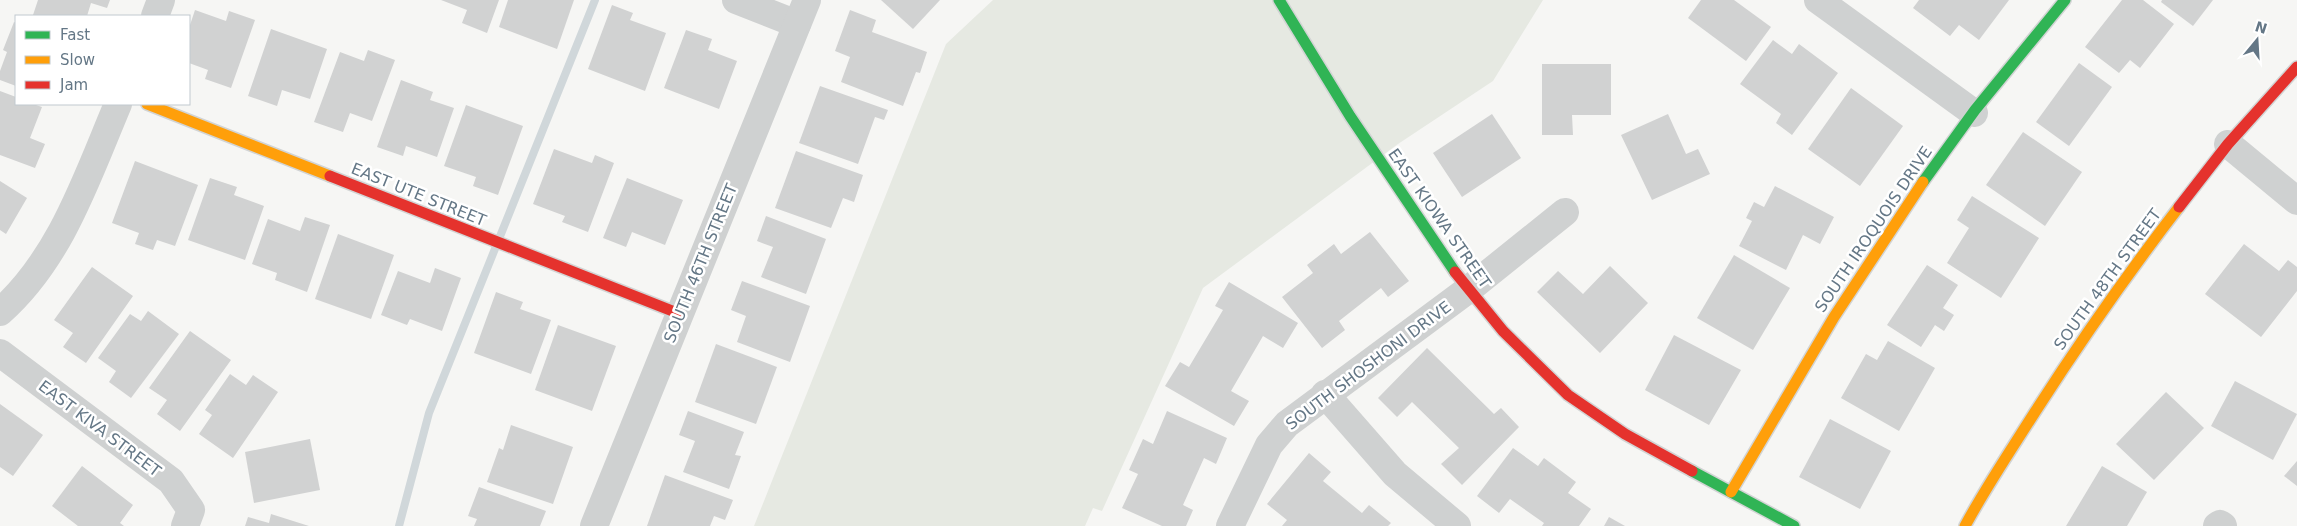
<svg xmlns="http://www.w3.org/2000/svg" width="2297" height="526" viewBox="0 0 2297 526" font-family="'DejaVu Sans',sans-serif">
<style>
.green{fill:#e6e9e2}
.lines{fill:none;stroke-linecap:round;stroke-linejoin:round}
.stream{stroke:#d0d7da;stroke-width:8}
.building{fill:#d1d2d2}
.fast-casing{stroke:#d2d4d4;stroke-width:14}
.slow-casing{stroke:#d2d4d4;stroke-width:14}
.jam-casing{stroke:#d2d4d4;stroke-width:14}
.street{stroke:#cfd1d1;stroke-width:28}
.fast{stroke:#30b455;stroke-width:11}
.slow{stroke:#ff9f0a;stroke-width:11}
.jam{stroke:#e5322d;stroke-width:11}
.labels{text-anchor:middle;stroke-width:5;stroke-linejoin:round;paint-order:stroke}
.street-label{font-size:16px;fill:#647786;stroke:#fff}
</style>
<rect width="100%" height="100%" fill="#f6f6f4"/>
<path class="green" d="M993,0h550l-50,81 -95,63 -195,144 -101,223 -9,-3 -8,18h-331l192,-482z"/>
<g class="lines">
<path class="stream" d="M399,526l30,-113 166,-413"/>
</g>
<g class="building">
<path d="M38,0h72l-3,8 -16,-5 -4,13h-51l-3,-1z"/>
<path d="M441,0h58l-12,33 -25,-10 5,-13z"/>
<path d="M508,0h66l-17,49 -58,-22z"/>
<path d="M881,0h59l-27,29z"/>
<path d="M1701,0h33l37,27 -25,34 -58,-43z"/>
<path d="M1919,0h90l-30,40 -20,-15 -9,11 -37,-28z"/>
<path d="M2122,0h21l31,24 -34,44 -10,-8 -11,13 -34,-26z"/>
<path d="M2162,0h51l-20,26 -32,-24z"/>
<path d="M612,5l21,8 -3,7 36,13 -21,58 -57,-22z"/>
<path d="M195,10l31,11 3,-10 26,9 -24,68 -26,-9 3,-9 -19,-7v-35z"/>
<path d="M850,10l26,10 -4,12 55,20 -7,21 -4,-1 -13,34 -62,-24 9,-25 -15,-6z"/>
<path d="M14,22l2,1v63l-16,-6v-9l7,-19 -4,-2z"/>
<path d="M271,29l56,20 -17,50 -28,-9 -5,16 -29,-10z"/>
<path d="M686,30l26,9 -4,11 29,11 -18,48 -55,-21z"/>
<path d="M1773,40l19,14 7,-10 39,29 -46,62 -16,-12 5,-9 -41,-30z"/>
<path d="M368,50l27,10 -23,61 -22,-8 -7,19 -29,-10 26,-70 24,9z"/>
<path d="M2079,63l33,24 -43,59 -33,-24z"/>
<path d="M1542,64h69v51h-39l1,20h-31z"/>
<path d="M401,80l32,12 -3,8 24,8 -17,49 -31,-11 -3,10 -26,-9z"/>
<path d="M820,86l68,24 -4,10 -9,-3 -17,47 -59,-21z"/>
<path d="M1851,88l52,38 -43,60 -52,-37z"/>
<path d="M0,91l16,6v7h17l9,3 -12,31 15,6 -10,24 -35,-13z"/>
<path d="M466,105l57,21 -25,69 -25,-9 3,-9 -32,-11z"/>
<path d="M1492,114l29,44 -59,39 -29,-44z"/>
<path d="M1668,114l18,40 12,-5 12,25 -58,26 -31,-65z"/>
<path d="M2023,132l59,40 -37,54 -59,-41z"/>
<path d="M554,149l38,14 3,-8 19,8 -26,69 -26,-10 3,-6 -32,-12z"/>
<path d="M796,151l67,24 -9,27 -11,-4 -12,30 -56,-20z"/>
<path d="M135,161l63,24 -23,61 -18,-6 -4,10 -18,-6 4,-11 -27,-10z"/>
<path d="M210,178l27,9 -3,8 30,11 -19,54 -57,-20z"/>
<path d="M627,178l56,22 -18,45 -33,-13 -6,15 -23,-9z"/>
<path d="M0,181l27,17 -21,36 -6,-4z"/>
<path d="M1775,186l59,31 -14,27 -17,-9 -17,35 -47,-24 13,-25 -6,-3 8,-16 10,5z"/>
<path d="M1972,196l67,42 -38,60 -54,-35 22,-35 -12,-8z"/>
<path d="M766,216l60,23 -20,55 -45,-17 12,-30 -16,-6z"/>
<path d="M305,217l25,8 -23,67 -32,-12 2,-7 -25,-9 16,-45 32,12z"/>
<path d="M1370,232l39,49 -21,16 -7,-9 -42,33 6,9 -23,18 -40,-51 31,-24 -6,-8 27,-21 7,10z"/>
<path d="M338,234l56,21 -23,64 -56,-20z"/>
<path d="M2244,244l35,27 9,-11 9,7v24l-36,46 -56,-43z"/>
<path d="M1734,255l56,33 -37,62 -56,-32z"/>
<path d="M1927,265l31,20 -15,23 11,7 -10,16 -9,-6 -14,22 -34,-22z"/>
<path d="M1610,266l38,37 -48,50 -63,-61 21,-21 25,23z"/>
<path d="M92,267l41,29 -47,67 -23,-16 10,-14 -19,-13z"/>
<path d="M435,268l26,10 -19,53 -32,-12 -3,6 -26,-10 17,-44 32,12z"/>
<path d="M742,281l68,25 -20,56 -53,-20 9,-26 -15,-6z"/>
<path d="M1229,282l69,41 -15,25 -20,-12 -32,55 18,10 -15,25 -69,-40 15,-24 9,5 34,-57 -8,-4z"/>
<path d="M496,292l27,10 -3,7 31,11 -20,54 -57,-21z"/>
<path d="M148,311l31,23 -48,64 -22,-16 7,-11 -18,-13 32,-44 11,7z"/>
<path d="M558,325l58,21 -24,65 -57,-21z"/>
<path d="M190,331l41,29 -51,71 -23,-17 10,-14 -18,-12z"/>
<path d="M1674,335l67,35 -32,55 -64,-35z"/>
<path d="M1888,341l47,27 -36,63 -58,-33 25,-44 11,6z"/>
<path d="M716,344l61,23 -21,57 -61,-22z"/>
<path d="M1427,348l67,66 7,-6 18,19 -57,58 -21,-21 18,-16 -47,-46 -15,15 -19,-19z"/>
<path d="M230,374l16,11 7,-10 25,17 -45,66 -34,-24 13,-19 -7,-5z"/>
<path d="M2235,381l62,33 -24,46 -62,-34z"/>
<path d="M2166,392l38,36 -50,52 -38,-36z"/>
<path d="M0,404l43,31 -30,41 -13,-9z"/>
<path d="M688,411l56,21 -9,23 6,1 -12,33 -46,-17 12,-31 -16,-6z"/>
<path d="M1167,411l60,27 -11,26 -12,-6 -21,47 10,5 -7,16h-24l-40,-18 16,-34 -9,-4 14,-31 10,5z"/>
<path d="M1830,419l61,32 -31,58 -61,-32z"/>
<path d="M511,425l62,22 -20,57 -66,-22 12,-34 4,2z"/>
<path d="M310,439l10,51 -66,13 -9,-51z"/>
<path d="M1513,448l25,18 6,-8 32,24 -8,11 23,16 -12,17h-37l2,-3 -34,-24 -11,14 -22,-17z"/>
<path d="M1309,453l22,19 -8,9 39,32 7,-8 22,18 -3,3h-106l5,-6 -20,-16z"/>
<path d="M2297,461v25l-13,-10z"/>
<path d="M82,466l51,39 -13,18 4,3h-46l-26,-20z"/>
<path d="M2102,466l45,26 -20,34h-61z"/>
<path d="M665,475l68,25 -8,20 -11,-4 -4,10h-63z"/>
<path d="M479,487l67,24 -6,15h-66l3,-7 -9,-3z"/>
<path d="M271,514l38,12h-64l3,-9 21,6z"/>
<path d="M1609,517l16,9h-21z"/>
</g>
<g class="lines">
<defs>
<g id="fast">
<path d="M1279,0l71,116 105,156"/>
<path d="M1923,182l52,-72 90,-110"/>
<path d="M1692,471l102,55"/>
</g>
<g id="slow">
<path d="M147,104l183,72"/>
<path d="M1731,492l103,-175 89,-135"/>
<path d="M1965,526c21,-39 46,-76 70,-114 45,-70 93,-139 144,-205"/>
</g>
<g id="jam">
<path d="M330,176l350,138"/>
<path d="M2179,207l49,-63 69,-77"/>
<path d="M1455,272l48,59 65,64 57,39 67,37"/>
</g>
</defs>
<use href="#fast" class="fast-casing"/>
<use href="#slow" class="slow-casing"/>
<use href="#jam" class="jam-casing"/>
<g class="street">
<path d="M736,0l61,24"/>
<path d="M1818,0l156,113"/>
<path d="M155,16l6,-16"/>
<path d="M2228,144l69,57"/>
<path d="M0,312c61,-54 87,-135 118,-208"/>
<path d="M0,353l171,128 20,29 -6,16"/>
<path d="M1325,394l70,80 62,52"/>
<path d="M594,526l213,-526"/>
<path d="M1230,526l39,-81 18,-21 182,-135 96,-77"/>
<path d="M2217,526l3,-2 3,2"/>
</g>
<use href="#fast" class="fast"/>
<use href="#slow" class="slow"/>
<use href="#jam" class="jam"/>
</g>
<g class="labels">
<g class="street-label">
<text transform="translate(419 194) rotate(22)" y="6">EAST UTE STREET</text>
<text transform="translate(1440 218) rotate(55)" y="6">EAST KIOWA STREET</text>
<text transform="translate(1873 229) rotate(-56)" y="6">SOUTH IROQUOIS DRIVE</text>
<text transform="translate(700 263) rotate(-68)" y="6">SOUTH 46TH STREET</text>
<text transform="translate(2107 279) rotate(-54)" y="6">SOUTH 48TH STREET</text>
<text transform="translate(1368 365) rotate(-37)" y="6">SOUTH SHOSHONI DRIVE</text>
<text transform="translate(100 428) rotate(37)" y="6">EAST KIVA STREET</text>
</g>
</g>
<rect x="15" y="15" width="175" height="90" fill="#ffffff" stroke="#c1c9cf"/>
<rect x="25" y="31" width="25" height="8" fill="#30b455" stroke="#c1c9cf"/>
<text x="60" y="40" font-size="15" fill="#647786">Fast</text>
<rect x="25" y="56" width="25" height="8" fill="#ff9f0a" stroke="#c1c9cf"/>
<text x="60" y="65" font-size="15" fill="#647786">Slow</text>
<rect x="25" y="81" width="25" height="8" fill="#e5322d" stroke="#c1c9cf"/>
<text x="60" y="90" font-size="15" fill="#647786">Jam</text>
<g transform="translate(2257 40) rotate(18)" stroke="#ffffff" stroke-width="4" paint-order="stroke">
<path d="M0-4L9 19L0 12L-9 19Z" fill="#647786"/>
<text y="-8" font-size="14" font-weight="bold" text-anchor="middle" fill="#647786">N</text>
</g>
</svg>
